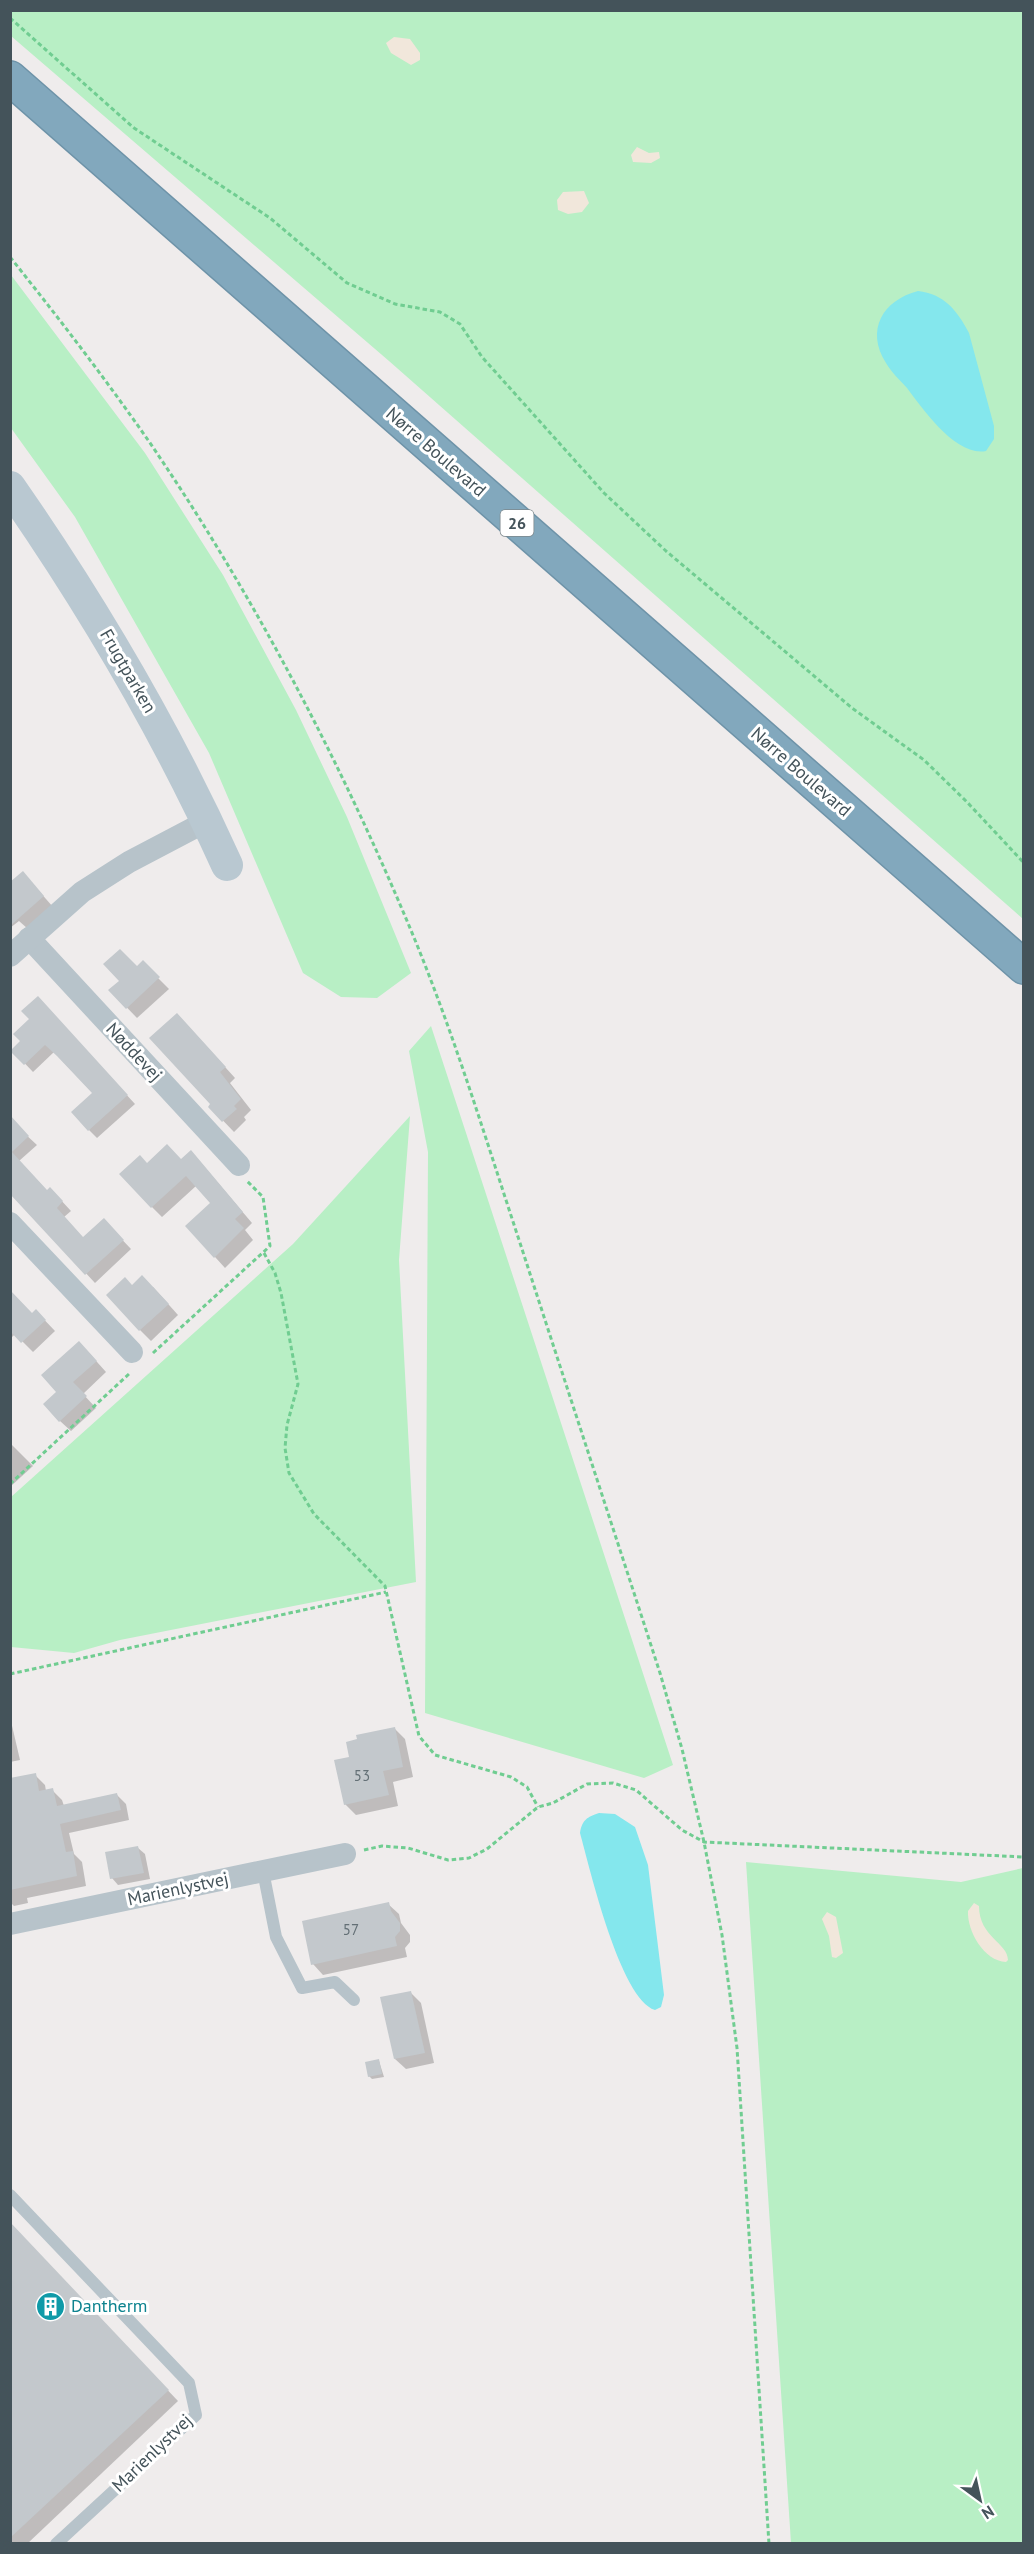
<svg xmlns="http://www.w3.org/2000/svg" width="1034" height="2554" viewBox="0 0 1034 2554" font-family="'PT Sans',sans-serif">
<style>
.green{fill:#b8efc5}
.sand{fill:#f1e7db}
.water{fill:#84e7ed}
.shadow{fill:#0003}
.building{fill:#c3c8cc}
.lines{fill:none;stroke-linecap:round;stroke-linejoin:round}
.highway-casing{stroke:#6e93a8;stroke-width:36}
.path{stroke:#70cd91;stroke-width:3;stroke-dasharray:4.5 3;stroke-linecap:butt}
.lane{stroke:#b7c3ca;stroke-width:12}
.street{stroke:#b7c3ca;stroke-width:22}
.secondary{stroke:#b9c8d1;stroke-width:32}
.highway{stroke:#82a8bd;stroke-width:33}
.labels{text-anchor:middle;stroke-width:6;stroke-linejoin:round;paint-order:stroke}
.number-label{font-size:15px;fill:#647076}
.shield{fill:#fff;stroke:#7c878c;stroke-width:1.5}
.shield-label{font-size:16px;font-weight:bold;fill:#44535a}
.street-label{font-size:18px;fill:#44535a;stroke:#fff}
.culture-label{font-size:18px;fill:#0d838f;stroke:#fff;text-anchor:start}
</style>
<rect width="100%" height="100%" fill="#efecec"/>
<g class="green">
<path d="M11,10l1012,1v908l-634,-558 -378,-325z"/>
<path d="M11,275l134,178 78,122 73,135 51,107 64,156 -34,25 -36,-1 -38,-24 -94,-220 -134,-236 -64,-89z"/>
<path d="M431,1026l242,739 -29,13 -219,-65 3,-561 -19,-101z"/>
<path d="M410,1116l-11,144 17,322 -296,58 -46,13 -63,-6v-150l282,-253z"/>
<path d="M746,1862l215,20 62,-14v675h-232z"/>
</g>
<g class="sand">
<path d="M394,37l16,2 10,14v7l-9,5 -20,-12 -5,-10z"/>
<path d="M637,147l12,6 10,-1 1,6 -9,5 -18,-1 -2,-7z"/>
<path d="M584,191l5,12 -7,9 -14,2 -10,-4 -1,-10 6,-8z"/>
<path d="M974,1903l5,3c0,31 29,37 29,54l-2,2c-22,-1 -39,-31 -38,-51z"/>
<path d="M827,1912l9,5 7,36 -7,5 -4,-1 -3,-21 -7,-17z"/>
</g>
<g class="water">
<path d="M918,291c26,3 39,19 51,42l25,93v13l-8,12c-30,6 -63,-42 -79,-63 -7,-8 -16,-16 -21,-25 -21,-33 -3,-63 32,-72z"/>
<path d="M599,1813l16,1 20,13 13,38 16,130 -3,12 -6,3c-35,-11 -65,-141 -75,-177 2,-13 7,-16 19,-20z"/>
</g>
<g class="shadow">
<path d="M32,883l21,24 -25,22 -9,-8 -9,7v-44z"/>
<path d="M143,963l26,26 -32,29 -27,-28z"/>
<path d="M46,1007l89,97 -38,34 -8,-8 5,-36 -40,-42 -21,20 -20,-21 9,-10z"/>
<path d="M187,1025l48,53 -5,5 21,27 -7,7 2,3 -12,12 -24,-25 2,-3z"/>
<path d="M10,1120l27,25 -18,16 28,30 12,7 12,13 -7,6 19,22 29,-10 19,20 -36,34 -85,-92z"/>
<path d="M201,1163l51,60 -7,7 8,10 -28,28 -38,-42 25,-23 -16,-17 -34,31 -10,-10 -4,-42z"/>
<path d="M132,1287h21l25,28 -27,26 -11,-11z"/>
<path d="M10,1292l22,23 4,-4 19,20 -22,21 -18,-18 -5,5z"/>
<path d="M89,1353l17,19 -23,22 13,14 -25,23 -11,-10 -2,-29z"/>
<path d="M10,1443l23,23 -23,21z"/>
<path d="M10,1717l10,43 -10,2z"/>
<path d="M395,1729l10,10 8,38 -20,5 5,24 -42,9 -11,-11 6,-46z"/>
<path d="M35,1775l10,10 1,6 6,-1 10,10 2,6 52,-12 10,10 3,16 -60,13 5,21 8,8 4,24 -59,12 1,5 -14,3 -4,-4v-40z"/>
<path d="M138,1848l7,6 5,25 -32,6 -6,-7z"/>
<path d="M388,1904l11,10 2,9 9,12v7l-5,6 2,9 -84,18 -10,-11z"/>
<path d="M410,1992l11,11 13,60 -28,6 -11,-10z"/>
<path d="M379,2061l5,16 -12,2 -3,-3z"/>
<path d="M10,2224l168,177 -151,143h-17z"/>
</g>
<g class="building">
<path d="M23,871l21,25 -34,30v-44z"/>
<path d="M120,949l17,17 6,-6 17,17 -34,32 -18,-19 11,-9 -16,-17z"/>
<path d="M38,996l90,99 -40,36 -17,-19 21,-19 -35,-37 -12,-11 -21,20 -14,-14 10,-10 -7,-7 16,-15 -8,-8z"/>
<path d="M177,1013l49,54 -6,5 21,27 -7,7 3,3 -15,13 -14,-15 2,-3 -61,-66z"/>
<path d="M10,1115l19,21 -17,16 35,38 3,-3 13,14 -6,7 26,29 21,-19 20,22 -39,35 -75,-81z"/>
<path d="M167,1144l14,15 10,-9 52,62 -8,7 9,9 -30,30 -29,-32 25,-23 -24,-27 -35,32 -32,-34 21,-19 7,8z"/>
<path d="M142,1275l27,29 -30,27 -33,-36 19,-18 7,8z"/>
<path d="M10,1290l22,23 4,-4 10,11 -25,23 -11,-12z"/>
<path d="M79,1341l18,20 -24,21 14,14 -28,26 -16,-18 13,-12 -15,-17z"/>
<path d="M395,1727l8,40 -20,4 6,24 -45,10 -10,-45 15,-3 -3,-15 11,-3 -1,-4z"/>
<path d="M36,1773l3,18 14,-3 4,18 60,-13 4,17 -61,14 6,28 7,-1 4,25 -67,14v-112z"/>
<path d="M138,1846l6,27 -34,6 -5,-27z"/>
<path d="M389,1902l2,9 9,12v8l-5,6 2,9 -86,19 -9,-44z"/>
<path d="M411,1991l14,62 -31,6 -14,-62z"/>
<path d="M379,2059l3,15 -14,3 -3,-15z"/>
<path d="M10,2222l159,168 -159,148z"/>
</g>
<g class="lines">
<defs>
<path id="highway" d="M10,78l1014,889"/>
</defs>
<use href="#highway" class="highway-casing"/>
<g class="path">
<path d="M10,18l124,110 136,90 77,65 48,21 45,8 20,12 22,33 122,136 62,58 186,157 72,52 43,42 57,61"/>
<path d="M10,257c48,60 94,120 138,183 106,155 195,326 267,500 41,100 72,203 106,306 46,142 93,285 139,427l22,76 22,93 18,93 15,113 32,496"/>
<path d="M264,1253l11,20 6,20 17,91 -11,41 -2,23 4,25 25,41 71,72 34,150 16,19 76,22 16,10 11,20"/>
<path d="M153,1353l117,-107 -7,-49 -16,-16"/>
<path d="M10,1484l120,-111"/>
<path d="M10,1674l376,-82"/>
<path d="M364,1850l18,-4 26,2 40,12 21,-2 18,-9 51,-42 15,-4 34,-19 26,-1 23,7 46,40 22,12 320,15"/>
</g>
<g class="lane">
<path d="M263,1871l13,66 26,51 33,-6 19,18"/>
<path d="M10,2195l179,188 7,32 -140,129"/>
</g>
<g class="street">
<path d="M29,938l210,227"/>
<path d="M10,956l72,-64 47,-30 78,-41"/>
<path d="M10,1223l122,129"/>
<path d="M10,1924l335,-70"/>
</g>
<path class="secondary" d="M10,487c84,121 157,245 217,378"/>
<use href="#highway" class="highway"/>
</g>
<defs>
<symbol id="building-disc" viewBox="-11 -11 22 22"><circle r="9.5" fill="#0f9aa8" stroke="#fff"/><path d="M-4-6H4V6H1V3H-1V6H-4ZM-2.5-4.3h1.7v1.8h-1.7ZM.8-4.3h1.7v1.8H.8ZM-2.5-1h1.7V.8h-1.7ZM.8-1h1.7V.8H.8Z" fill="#fff"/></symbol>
</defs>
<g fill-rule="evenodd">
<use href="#building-disc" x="34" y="2290" width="33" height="33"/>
</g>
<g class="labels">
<g class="number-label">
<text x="362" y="1781">53</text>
<text x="351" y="1935">57</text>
</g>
<rect class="shield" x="500.5" y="510" width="33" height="26" rx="4.5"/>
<g class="shield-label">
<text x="517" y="529">26</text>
</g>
<g class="street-label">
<text transform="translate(436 452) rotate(41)" y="6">Nørre Boulevard</text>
<text transform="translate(128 671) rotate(60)" y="6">Frugtparken</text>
<text transform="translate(801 772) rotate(41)" y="6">Nørre Boulevard</text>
<text transform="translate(134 1052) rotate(47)" y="6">Nøddevej</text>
<text transform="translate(178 1889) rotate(-12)" y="6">Marienlystvej</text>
<text transform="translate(152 2453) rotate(-44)" y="6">Marienlystvej</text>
</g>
<g class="culture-label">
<text x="71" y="2312">Dantherm</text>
</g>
</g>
<rect width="1034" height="2554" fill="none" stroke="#44535a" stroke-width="24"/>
<g transform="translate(980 2500) rotate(147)" stroke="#ffffff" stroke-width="4.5" paint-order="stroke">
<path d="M0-4.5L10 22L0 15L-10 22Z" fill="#44535a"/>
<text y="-9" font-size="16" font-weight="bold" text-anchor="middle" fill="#44535a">N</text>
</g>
</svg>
